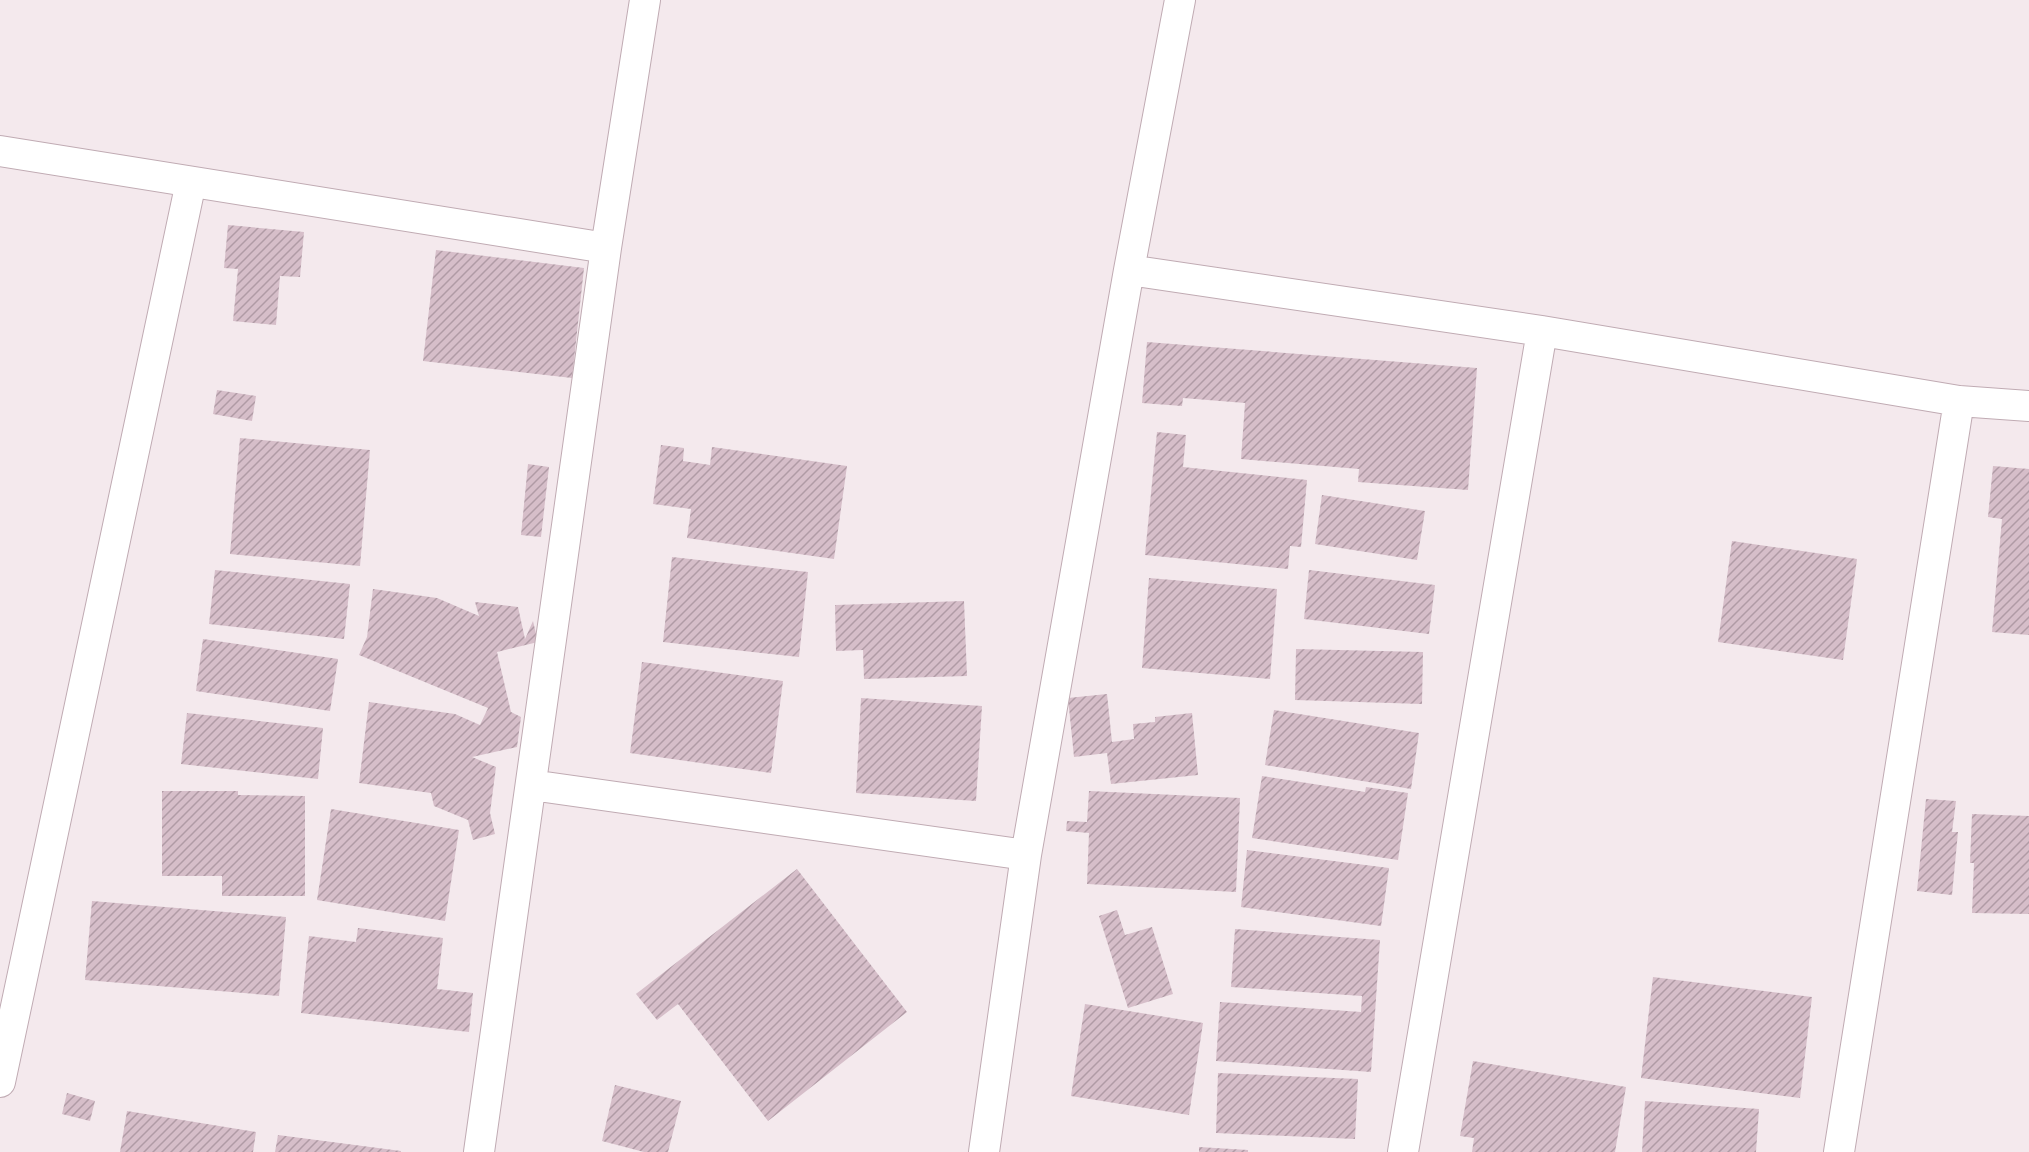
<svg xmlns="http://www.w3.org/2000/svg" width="2029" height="1152" font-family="Signika,sans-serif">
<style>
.building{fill:url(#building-hatch)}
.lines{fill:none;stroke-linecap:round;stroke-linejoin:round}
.street-casing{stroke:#c0abb3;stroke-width:32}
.street{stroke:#fff;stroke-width:30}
</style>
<defs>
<pattern id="building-hatch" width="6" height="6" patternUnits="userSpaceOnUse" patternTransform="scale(1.5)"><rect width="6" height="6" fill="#d6bec9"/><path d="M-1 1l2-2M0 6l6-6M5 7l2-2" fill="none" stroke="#b09ba5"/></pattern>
</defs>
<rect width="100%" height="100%" fill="#f4e9ed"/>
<path class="building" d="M228,225L304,232L300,277L280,276L276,325L233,321L238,269L224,268Z
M436,250L584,268L572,378L423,361Z
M1147,342L1477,368L1468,490L1358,482L1359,469L1241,459L1245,403L1183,398L1182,406L1142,403Z
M217,390L256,396L252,421L213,414Z
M1157,432L1186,435L1183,467L1307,480L1301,547L1290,546L1288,569L1145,555Z
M240,438L370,450L360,566L230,554Z
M661,445L684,448L683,461L710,465L712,447L847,466L834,559L687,538L691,509L653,504Z
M528,464L549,467L541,537L521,535Z
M1993,466L2029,469V635L1992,632L2002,519L1988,517Z
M1322,495L1425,511L1417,560L1315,544Z
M1732,541L1857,559L1843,660L1718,642Z
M672,557L808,572L799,657L663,642Z
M215,570L350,584L344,639L209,624Z
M1309,570L1435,585L1429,634L1304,619Z
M1149,578L1277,589L1270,679L1142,668Z
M373,589L437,598L479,616L475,602L518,607L525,639L533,621L538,642L497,652L511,712L521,717L517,747L472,757L496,767L490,813L495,834L473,840L468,820L434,806L431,793L359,783L369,702L455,714L480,725L488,708L359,655L367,637Z
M964,601L967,676L864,679L863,650L836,651L835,605Z
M203,639L338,659L330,711L196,691Z
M1296,649L1423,652L1422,704L1295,700Z
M642,662L783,681L771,773L630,753Z
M1107,694L1112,742L1134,739L1133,724L1155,722V717L1192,713L1198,775L1111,784L1107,753L1074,757L1068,698Z
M861,698L982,706L976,801L856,793Z
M1274,710L1419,733L1411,789L1265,765Z
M187,713L323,728L318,779L181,764Z
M1262,776L1365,792L1366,787L1408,793L1398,860L1252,838Z
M162,791H238V795L305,796V896H222V876H162Z
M1089,791L1240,798L1236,892L1087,884L1089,833L1066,831L1067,821L1087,822Z
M1926,799L1956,801L1952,832H1958L1952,895L1917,891Z
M331,809L459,830L445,921L317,900Z
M1972,814L2029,816V914L1972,913L1974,863H1970Z
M1247,850L1389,868L1381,926L1241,907Z
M797,869L907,1012L768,1121L678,1004L657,1020L636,994Z
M92,901L286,917L279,996L85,980Z
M1117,910L1125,935L1152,927L1173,994L1128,1008L1099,916Z
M358,928L443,938L437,989L473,993L469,1032L301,1013L309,936L356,942Z
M1235,929L1380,940L1371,1072L1216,1061L1220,1002L1361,1012L1362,996L1231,987Z
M1653,977L1812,997L1800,1098L1641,1078Z
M1085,1004L1203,1023L1189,1115L1071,1096Z
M1473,1061L1626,1087L1615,1152H1472L1474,1138L1460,1136Z
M1218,1073L1358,1079L1355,1139L1216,1133Z
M615,1085L681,1101L668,1152H644L602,1141Z
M67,1093L95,1101L90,1121L62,1114Z
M1645,1101L1759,1109L1756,1152H1642Z
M127,1111L256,1132L253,1152H120Z
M278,1135L401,1151V1152H275Z
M1199,1147L1248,1150V1152H1199Z"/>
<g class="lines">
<g class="street-casing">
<path id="street" d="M0,151L606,248
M1129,270L1542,331L1959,401L2029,406
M531,785L1026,855
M0,1082L191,182
M479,1152L606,248L645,0
M984,1152L1026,855L1129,270L1180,0
M1403,1152L1542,331
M1839,1152L1959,401"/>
</g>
<use href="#street" class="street"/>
</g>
</svg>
